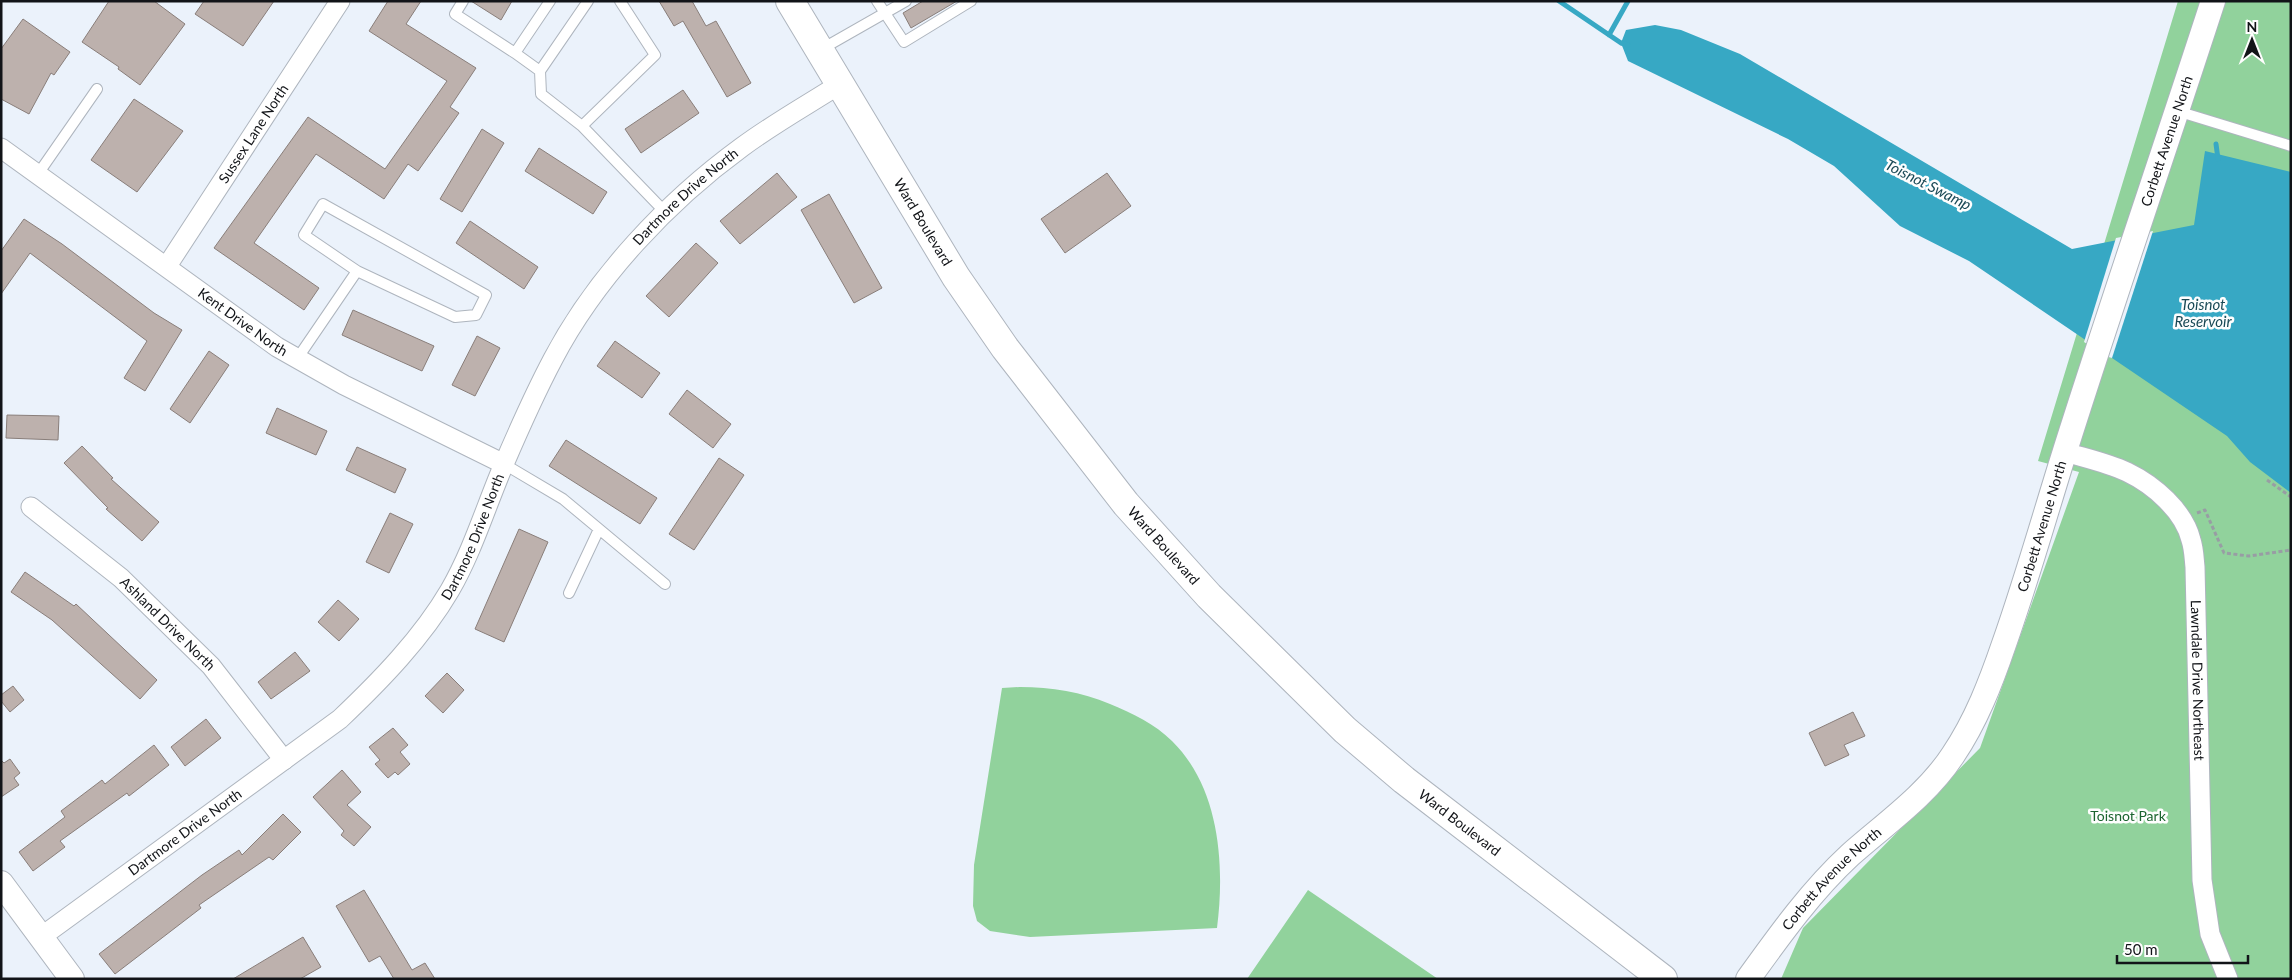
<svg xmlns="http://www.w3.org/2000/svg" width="2292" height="980" font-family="Lato,sans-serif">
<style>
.green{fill:#91d29c}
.water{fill:#37a8c4}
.pier{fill:#ebf2fb}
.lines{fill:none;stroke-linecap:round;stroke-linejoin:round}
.stream{stroke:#37a8c4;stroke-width:5}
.building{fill:#bdb1ad;stroke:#897e7a}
.service-casing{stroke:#aeb5be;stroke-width:12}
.minor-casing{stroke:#aeb5be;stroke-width:21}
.tertiary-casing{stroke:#aeb5be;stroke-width:26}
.secondary-casing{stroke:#aeb5be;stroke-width:30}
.path{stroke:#989da4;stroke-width:3;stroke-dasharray:4 2.5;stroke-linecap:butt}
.service{stroke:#fff;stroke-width:10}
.minor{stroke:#fff;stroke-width:19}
.tertiary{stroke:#fff;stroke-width:24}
.secondary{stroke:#fff;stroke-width:28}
.labels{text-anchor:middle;stroke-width:5;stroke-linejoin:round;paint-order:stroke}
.street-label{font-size:14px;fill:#121418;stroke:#fefefe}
.park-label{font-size:14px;fill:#1b642f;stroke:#fefefe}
.water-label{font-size:15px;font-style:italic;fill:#1a4956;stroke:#fefefe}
</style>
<rect width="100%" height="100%" fill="#ebf2fb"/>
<path class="green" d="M2178,1H2291V979H1781L1803,928L1980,748L2079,472L2038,461Z
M1020,687C1052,687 1081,692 1110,704C1132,713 1155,724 1172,741C1220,788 1225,866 1217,928L1030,937L990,931L977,921L973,906L974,865L1002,688Z
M1308,890L1438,979H1247Z"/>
<path class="water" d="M1655,25L1681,30L1740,54L2072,249L2194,225L2205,151L2291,172V493L2250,462L2227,436L1969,261L1900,226L1834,166L1788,139L1628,61L1621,43L1626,30Z"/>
<path class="pier" d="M2153,231L2112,358L2105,356L2084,342L2116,238Z"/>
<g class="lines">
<path class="stream" d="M1559,1L1621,43L1628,45
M1609,35L1628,1
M2216,144L2218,159"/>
</g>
<path class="building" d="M109,1H154L185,24L140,85L118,69L119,67L82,42Z
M204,1H274L243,46L195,14Z
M388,1H421L406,24L476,68L450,107L459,113L418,171L408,164L384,199L316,154L254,243L319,288L304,310L214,248L308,117L385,169L447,81L369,31Z
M471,1H512L501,20Z
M659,1H692L706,26L716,21L751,83L727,97L683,21L674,26Z
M923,1H957L911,28L903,13Z
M23,19L70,52L54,75L51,73L29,114L1,99V49Z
M683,90L699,113L641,153L625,129Z
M134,99L183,131L137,192L91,160Z
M482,129L504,143L462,212L440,199Z
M539,148L607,192L593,214L525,171Z
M777,173L797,197L740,244L720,221Z
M1107,173L1131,206L1065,253L1041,219Z
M829,194L882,288L854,303L801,210Z
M24,219L62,244L154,313L182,330L145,391L124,378L147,341L30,253L1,294V251Z
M470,221L538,267L524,289L456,243Z
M696,243L718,263L669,317L646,296Z
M353,310L434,346L422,371L342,335Z
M477,336L500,348L475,396L452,385Z
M615,341L660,373L642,398L597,366Z
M209,351L229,365L190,423L170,409Z
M687,390L731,424L713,448L669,414Z
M277,408L327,431L316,455L266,433Z
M7,415L59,416L58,440L6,438Z
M566,440L657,498L640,524L549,466Z
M82,446L113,478L111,479L159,522L142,541L106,509L108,508L64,463Z
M357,447L406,469L395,493L346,470Z
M719,458L744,475L694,550L669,534Z
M390,513L413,524L389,573L366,562Z
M519,529L548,542L504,642L475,629Z
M25,572L74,606L76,604L157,680L140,699L52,620L11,592Z
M338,600L359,619L339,641L318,622Z
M295,652L310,671L271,699L258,682Z
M447,673L464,690L443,713L425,696Z
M13,686L24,700L10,712L1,701V695Z
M1853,712L1865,736L1844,745L1849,755L1825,766L1809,733Z
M206,719L221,738L185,766L171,747Z
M393,728L408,745L400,752L410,764L398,775L395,772L388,778L375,764L380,760L369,747Z
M154,745L169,765L129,796L127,793L60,841L65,847L33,871L19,852L65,817L61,811L102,780L105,784Z
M10,759L20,773L14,778L19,785L1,797V760L4,763Z
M342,770L361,792L347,805L371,827L354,846L341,835L344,831L313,797Z
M283,814L301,832L273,860L269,857L199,905L201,908L115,974L99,954L202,875L239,850L242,855Z
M364,890L412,970L425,963L435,979H394L380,956L369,962L336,906Z
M303,937L321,967L300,979H233Z"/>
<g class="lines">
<g class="service-casing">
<path id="service" d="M463,1L455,14L515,53L550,1
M588,1L540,71L541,94L582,126L655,55L620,1
M877,1L904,42L971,1
M820,50L906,1
M515,53L540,71
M2177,111L2291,146
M582,126L665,212
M38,174L97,89
M297,359L357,271L455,317L476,315L486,295L323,204L304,235L357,271
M504,464L563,499L665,584
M569,593L599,529"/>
</g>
<g class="minor-casing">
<g id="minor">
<path id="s1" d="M1,148L277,347L344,385L504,464"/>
<path id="s2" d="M167,266L340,1"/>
<path id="s3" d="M2065,452C2085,458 2108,463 2127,472C2154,485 2184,511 2191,540C2194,549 2194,558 2195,567L2202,880L2210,934L2228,979"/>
<path id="s4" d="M31,507L121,578L211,666L284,760"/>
<path id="s5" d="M41,937L340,719C380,681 422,638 450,590C473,550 486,506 504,464C519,429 535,393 553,359C596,277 668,201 742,147C773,124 807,105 840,84"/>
</g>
</g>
<g class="tertiary-casing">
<g id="tertiary">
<path d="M1,883L72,979"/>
<path id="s6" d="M1748,979C1779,936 1811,891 1850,855C1885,824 1927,795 1953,755C1976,721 1991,682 2004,644C2026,582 2044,518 2064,454C2112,302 2164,152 2213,1"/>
</g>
</g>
<g class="secondary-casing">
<g id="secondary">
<path id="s7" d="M790,1L956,277L1005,348L1126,504L1209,596L1345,730L1404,780L1663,979"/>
</g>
</g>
<path class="path" d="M2267,480L2291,497
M2197,513L2205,510L2224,553L2249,556L2291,550"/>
<use href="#service" class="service"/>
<use href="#minor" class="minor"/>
<use href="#tertiary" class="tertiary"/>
<use href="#secondary" class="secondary"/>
</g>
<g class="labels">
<g class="street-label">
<text dy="5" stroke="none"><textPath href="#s2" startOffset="158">Sussex Lane North</textPath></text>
<text dy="5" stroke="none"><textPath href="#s6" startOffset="956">Corbett Avenue North</textPath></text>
<text dy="5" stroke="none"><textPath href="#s5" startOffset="1004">Dartmore Drive North</textPath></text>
<text dy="5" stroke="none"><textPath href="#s7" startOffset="258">Ward Boulevard</textPath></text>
<text dy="5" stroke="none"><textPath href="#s1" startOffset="298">Kent Drive North</textPath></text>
<text dy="5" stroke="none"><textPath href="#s6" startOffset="551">Corbett Avenue North</textPath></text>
<text dy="5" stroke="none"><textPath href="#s5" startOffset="598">Dartmore Drive North</textPath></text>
<text dy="5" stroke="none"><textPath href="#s7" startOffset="662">Ward Boulevard</textPath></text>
<text dy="5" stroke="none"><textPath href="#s4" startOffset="180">Ashland Drive North</textPath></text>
<text dy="5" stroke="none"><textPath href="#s3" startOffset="302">Lawndale Drive Northeast</textPath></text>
<text dy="5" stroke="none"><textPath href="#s7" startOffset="1068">Ward Boulevard</textPath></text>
<text dy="5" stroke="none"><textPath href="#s5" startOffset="178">Dartmore Drive North</textPath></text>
<text dy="5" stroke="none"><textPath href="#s6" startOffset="131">Corbett Avenue North</textPath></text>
</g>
<g class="park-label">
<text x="2128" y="821">Toisnot Park</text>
</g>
<g class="water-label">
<text transform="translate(1928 185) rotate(27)" y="5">Toisnot Swamp</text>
<text x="2203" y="310">Toisnot<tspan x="2203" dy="17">Reservoir</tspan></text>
</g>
</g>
<rect width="2292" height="980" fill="none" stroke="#121418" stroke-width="5"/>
<g transform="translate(2252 40)" stroke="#fefefe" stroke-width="4" paint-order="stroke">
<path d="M0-4L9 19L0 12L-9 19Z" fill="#121418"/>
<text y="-8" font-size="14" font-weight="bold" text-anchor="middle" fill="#121418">N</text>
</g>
<path d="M2117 955v8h131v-8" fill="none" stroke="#121418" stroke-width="2.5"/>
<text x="2124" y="955" font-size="15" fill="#121418" stroke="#fefefe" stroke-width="4" paint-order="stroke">50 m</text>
</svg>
